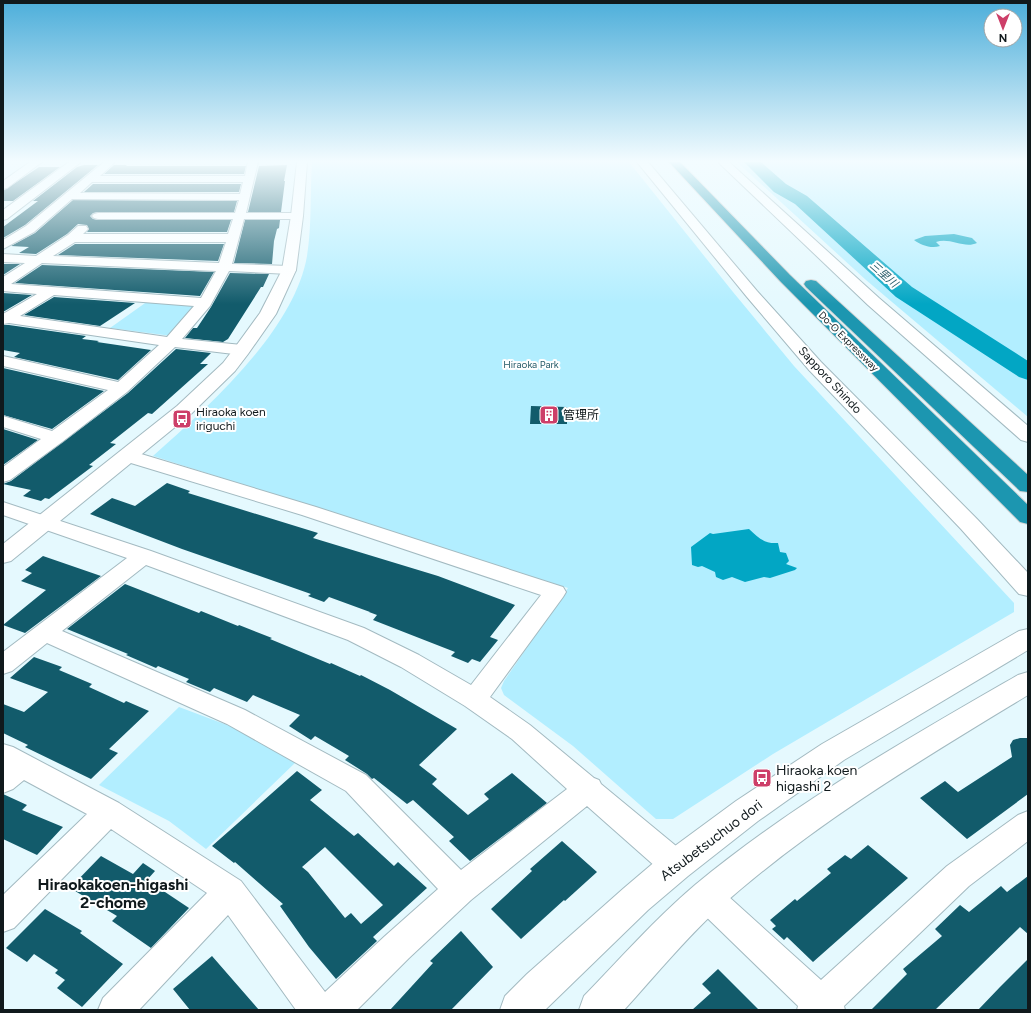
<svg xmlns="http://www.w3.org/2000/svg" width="1031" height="1013" font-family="Figtree,'Noto Sans JP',sans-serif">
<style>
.green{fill:#b2eeff}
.water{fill:#02a6c4}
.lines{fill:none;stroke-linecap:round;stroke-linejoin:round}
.river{fill:#02a6c4;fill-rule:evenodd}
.building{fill:#125b6b;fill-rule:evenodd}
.street-casing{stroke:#a3bac1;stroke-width:2}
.secondary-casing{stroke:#a3bac1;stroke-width:2}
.highway-casing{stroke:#d4d6d6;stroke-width:2}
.street{fill:#fff;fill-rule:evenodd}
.secondary{fill:#fff;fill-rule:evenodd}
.highway{fill:#1c96b0;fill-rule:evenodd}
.labels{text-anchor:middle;stroke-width:4;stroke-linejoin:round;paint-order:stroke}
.far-street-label{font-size:10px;fill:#10191c;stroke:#fff}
.far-park-label{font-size:10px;fill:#285d6a;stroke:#fff}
.far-water-label{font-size:11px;font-style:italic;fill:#2a5e6c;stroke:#fff}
.street-label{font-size:12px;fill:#10191c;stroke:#fff}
.poi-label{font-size:12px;fill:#10191c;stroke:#fff;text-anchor:start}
.near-poi-label{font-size:14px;fill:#10191c;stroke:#fff;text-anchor:start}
.near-street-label{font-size:14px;fill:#10191c;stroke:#fff}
.near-neighbourhood-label{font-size:16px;font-weight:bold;fill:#10191c;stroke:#fff}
</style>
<rect width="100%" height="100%" fill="#e5f9fe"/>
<path class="green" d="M312,162H629L733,292L794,366L1014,603V612L773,754L673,819H656L573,746L504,695L501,688L504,681L568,588L153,456C208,407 294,331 307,256C312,225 310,193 312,162Z
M737,162H1028V417L866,280Z
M148,301L198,306L172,336L110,328Z
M179,707L243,731L297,761L206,849L169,821L99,785Z"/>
<path class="water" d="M954,234L972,238L977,243C964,249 950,237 936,242L940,246C931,249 921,245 914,240L925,236Z
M749,529C759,538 764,544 778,543L780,552L786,553L789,561L786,564L797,568L795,570L770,578L764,577L745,582L732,577L723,580L716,577L715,572L702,566L698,567L692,565L691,547L710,533L713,534Z"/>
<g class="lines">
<path class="river" d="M744,162H761L786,184L807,196L912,287L1028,361V380L1019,377L896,297L795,204L774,192Z"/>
</g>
<path class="building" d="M84,165H98L25,225L3,238V227L38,201H33L77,167Z
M114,165H127L126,166H246L244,174H104Z
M287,165L284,181H285L281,212H248L259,166Z
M39,167H60L13,201H3V191Z
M93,184H241L239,192H84Z
M73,200L237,201L234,212H98L93,213L90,216L93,219L98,220H231L227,232H87L89,229L87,225L78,224L67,234L36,254L19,253L29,247L11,246L35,233Z
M245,220H280L279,228L277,229L274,241L272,264L234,263Z
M75,244H224L218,261L58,255Z
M4,264H20L3,275V265Z
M42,265L214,272L200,296L15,283Z
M230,273L269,274L263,287H261L228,339L223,342L185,338L193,328H197L211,307Z
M3,293L32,295L3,312Z
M54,297L135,303L100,326L24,315Z
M3,325H9L86,336L82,339L99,341L97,342L151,350L118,380L14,357L20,353L3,350Z
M176,349L211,353L200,364H208L152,414L148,413L110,443L116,444L89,465L93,466L49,499L45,498L41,501L23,496L31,490L3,484L11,481L128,393Z
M3,368L104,391L52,429L3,415Z
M531,406L567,407V424H530Z
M3,429L38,440L3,465Z
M167,483L190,491L188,493L318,533L313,538L438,576L515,605L490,637L498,640L480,662L472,659L468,663L451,656L455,652L373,620L377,615L369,612H370L329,597L324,602L308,596L311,594L182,549L90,514L112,498L135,506Z
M43,556L101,576L25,633L3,625L46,590L21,581L32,573L25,570Z
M125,584L199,613L201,611L238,626L239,625L272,638L270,639L330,664L331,663L360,676L361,675L390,690L457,729L419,765L437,779L432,784L468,815L489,799L484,794L512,773L547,803L470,861L449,841L454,837L413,800L407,804L374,778L372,779L367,774L345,760L349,756L315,736L311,740L289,726L300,715L253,695L247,702L214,688L210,692L186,682L189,679L158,666L156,668L126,655L128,654L67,629Z
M34,657L62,667L59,670L92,684L89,687L124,703L126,701L149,711L109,749L118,753L91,779L25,747L28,745L3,733V704L24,712L48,692L10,678Z
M1020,738H1028V794L967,839L920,798L945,781L958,792L1012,757L1010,745L1013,740Z
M297,771L322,790L310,800L354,836L358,833L394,866L398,862L427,888L373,937L377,941L336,979L309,947L280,906L283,904L235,862L234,863L212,846ZM325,847L383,905L361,924L351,913L345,918L308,872L302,867Z
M3,794L27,805L22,810L63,827L37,855L3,839Z
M562,841L597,872L565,901L564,900L521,939L491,909L532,871L530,869Z
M868,845L908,878L813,962L787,937L784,940L772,929L776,926L770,920L795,899L797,901L831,873L827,869L845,855L851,859Z
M101,856L133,874L143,863L155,871L147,880L189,908L151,948L112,921L117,916L70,888Z
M1028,876V934L1020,927L935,1010H871L907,974L903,969L942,936L935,929L960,905L969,912L1001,886L1007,892Z
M45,909L82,931L80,933L123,964L82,1007L57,988L65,980L55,973L58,970L34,954L27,962L6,948Z
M461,931L493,967L451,1010H390L433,963L430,961Z
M212,956L259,1010H190L173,989Z
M1028,959V1010H978L1000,987Z
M718,969L759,1010H692L711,993L702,984Z"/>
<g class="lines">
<g class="street-casing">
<path id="street" d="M30,162H42L7,188L3,189V181Z
M104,162H115L100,176H245L248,162H258L246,213H297L301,214L303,216L301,218L297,219H244L232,264L289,266L294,267L296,270L294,273L289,274L229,271L210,306L182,339L242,345L247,347L250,350L247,353L242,355L175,347L127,392L62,442L10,480L3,482V467L41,439L3,427V416L52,431L108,390L3,366V356L118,382L159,345L9,323L3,324V314L37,294L3,291V277L25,263L3,262V254L36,256L68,235L78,226H86L88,229L83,234H228L233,219H98L94,218L92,216L94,214L98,213H235L239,200L72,199L34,232L3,249V240L26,226ZM92,182H243L240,194L80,193ZM75,242H226L219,263L53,256ZM42,263L216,271L201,298L11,284ZM54,295L194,306L167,337L20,316Z
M128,450L316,507L563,587L566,592L563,597L490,697L530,725L594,778L599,780L601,784L687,855L691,865L687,875L676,879L665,875L587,806L471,900L409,958L357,1010H296L228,915L139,1010H98L103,998L207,893L111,829L14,928L3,932V895L87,814L24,780L13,789L3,793V744L13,747L119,803L241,881L325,992L385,936L438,889L346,791L227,724L47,643L12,671L3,674V652L127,558L3,515V502L151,551L364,628L419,655L471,685L541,595L302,515L121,460L119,456L121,452ZM146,565L348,640L401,667L465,706L512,739L567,789L461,870L366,775L245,710L62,631Z
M1028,811V841L969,886L844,1006L845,1010H797L798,1006L696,907L691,897L696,887L707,882L718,887L821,980L947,866L1018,815Z"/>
</g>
<g class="secondary-casing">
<path id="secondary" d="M69,162H81L7,219L3,220V210Z
M297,162H307L303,216L296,270L276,314L248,354L235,371L191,414L11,561L3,563V544L177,406L223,363L236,346L260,313L282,270L291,216Z
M637,162H648L757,291L821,362L977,519L1028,573V596L1019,594L961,529L809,370L747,297Z
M718,162H729L879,298L1028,426V442L1021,440L868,305Z
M1028,629V650L844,760L758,821L688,876L648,910L545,1010H500L505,996L527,974L624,888L664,854L736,801L822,744L1019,631Z
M1028,672V695C921,760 813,824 719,908C685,939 655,976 624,1010H579L584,996C620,959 655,919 695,885C794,803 907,739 1018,675Z"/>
</g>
<g class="highway-casing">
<path id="highway" d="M669,162H680L790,275L1028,505V524L1020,522L780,281Z
M811,280L816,281L1028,475V492L1020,491L806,287L804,284L806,281Z"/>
</g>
<use href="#street" class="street"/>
<use href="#secondary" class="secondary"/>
<use href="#highway" class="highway"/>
</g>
<linearGradient id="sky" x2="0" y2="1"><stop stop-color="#4caeda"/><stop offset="0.53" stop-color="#f3fcff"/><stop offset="1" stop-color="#f3fcff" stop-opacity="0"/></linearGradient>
<rect width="1031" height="304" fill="url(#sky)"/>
<defs>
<g id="building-square" transform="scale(1)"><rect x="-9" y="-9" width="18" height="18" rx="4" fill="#cd3f69" stroke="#fff"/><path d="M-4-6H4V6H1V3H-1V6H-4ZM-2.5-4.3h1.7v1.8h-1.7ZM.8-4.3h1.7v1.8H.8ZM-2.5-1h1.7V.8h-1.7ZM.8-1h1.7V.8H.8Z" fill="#fff"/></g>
<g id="bus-square" transform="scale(1)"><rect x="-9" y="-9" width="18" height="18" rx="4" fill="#cd3f69" stroke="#fff"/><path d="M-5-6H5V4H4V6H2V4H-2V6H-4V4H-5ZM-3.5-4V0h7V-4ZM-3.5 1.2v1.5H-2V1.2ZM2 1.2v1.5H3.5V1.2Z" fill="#fff"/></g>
</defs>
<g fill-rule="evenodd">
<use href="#building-square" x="549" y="415"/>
<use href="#bus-square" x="182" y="419"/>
<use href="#bus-square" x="762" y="778"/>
</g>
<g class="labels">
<g class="far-street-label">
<text transform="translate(849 341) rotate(45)" y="4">Do-O Expressway</text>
</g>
<g class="far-park-label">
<text x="531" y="368">Hiraoka Park</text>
</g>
<g class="far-water-label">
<text transform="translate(884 274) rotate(41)" y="4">三里川</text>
</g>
<g class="street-label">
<text transform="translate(830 380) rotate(47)" y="4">Sapporo Shindo</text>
</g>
<g class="poi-label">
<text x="196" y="416">Hiraoka koen<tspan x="196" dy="14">iriguchi</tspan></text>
<text x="563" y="419">管理所</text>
</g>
<g class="near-poi-label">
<text x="776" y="775">Hiraoka koen<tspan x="776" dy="16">higashi 2</tspan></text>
</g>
<g class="near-street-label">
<text transform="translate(711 840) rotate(-37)" y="5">Atsubetsuchuo dori</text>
</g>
<g class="near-neighbourhood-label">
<text x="113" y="890">Hiraokakoen-higashi<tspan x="113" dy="18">2-chome</tspan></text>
</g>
</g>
<rect width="1031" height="1013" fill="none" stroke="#10191c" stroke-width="8"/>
<g transform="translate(1003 28) rotate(180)"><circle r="19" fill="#ffffff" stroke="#9fa3a4"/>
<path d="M0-3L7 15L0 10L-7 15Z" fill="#cd3f69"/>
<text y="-6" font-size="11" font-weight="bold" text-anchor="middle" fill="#10191c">N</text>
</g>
</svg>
